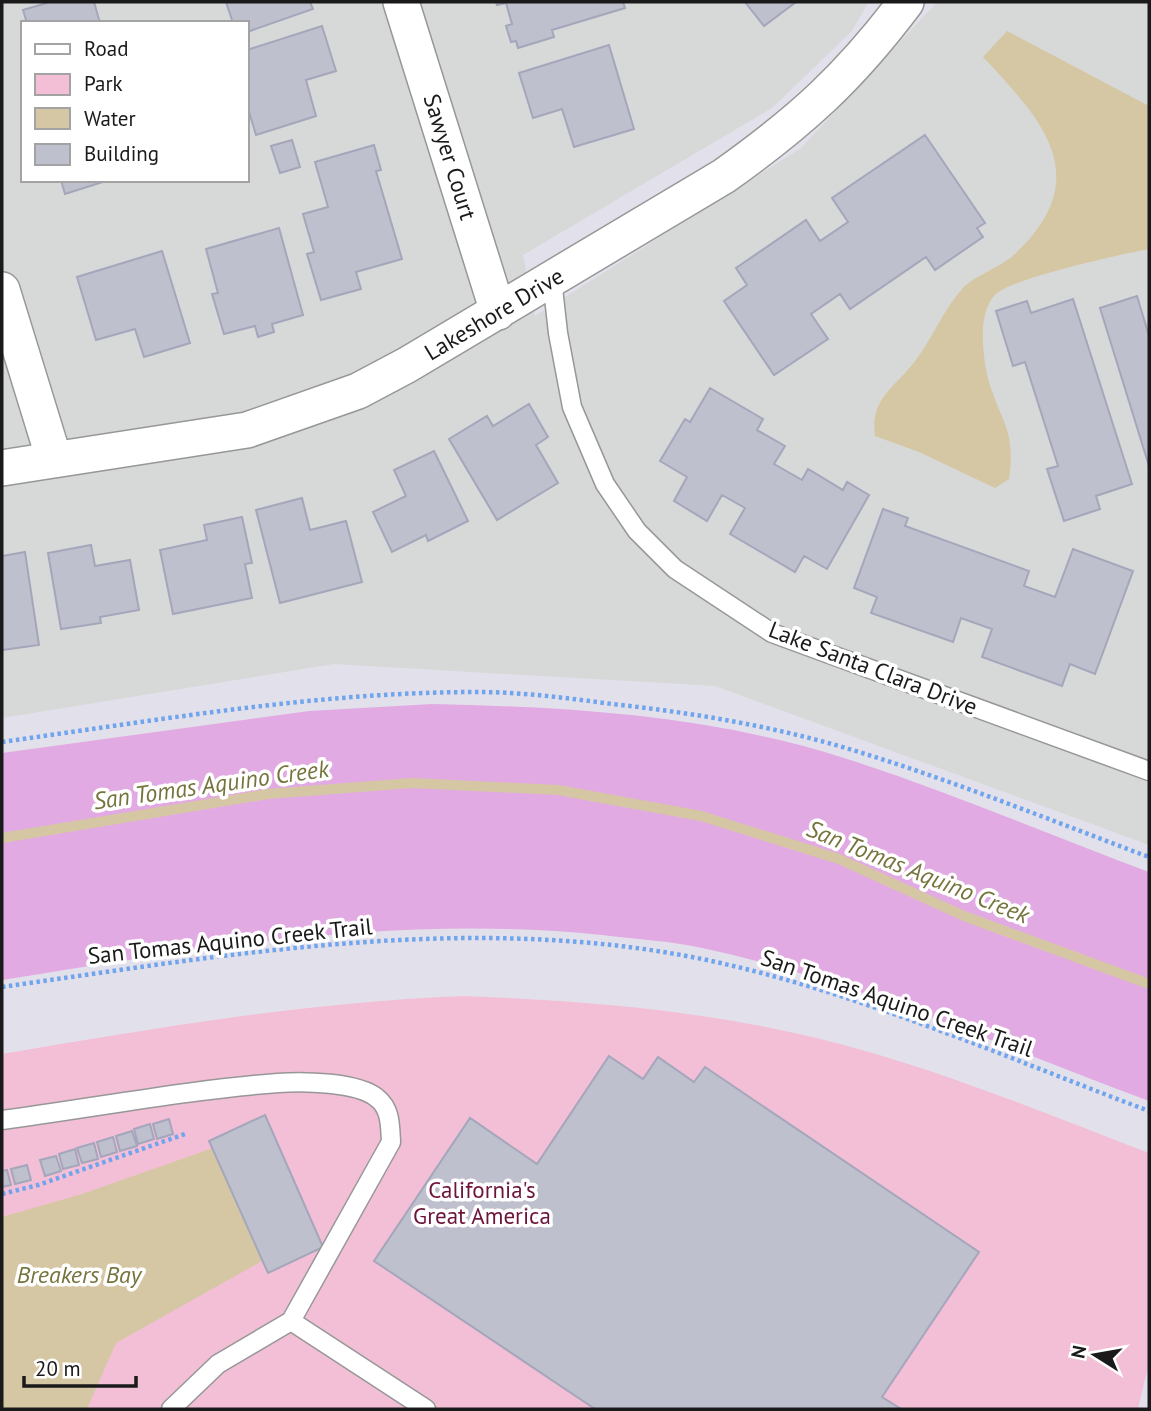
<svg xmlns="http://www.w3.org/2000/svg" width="1151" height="1411" font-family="'PT Sans',sans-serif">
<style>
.residential{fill:#d7d8d8;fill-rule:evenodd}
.grass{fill:#e2aae2}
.park{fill:#f3bfd6}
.water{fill:#d6c7a4}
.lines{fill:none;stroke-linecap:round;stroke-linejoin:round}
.stream{stroke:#d6c7a4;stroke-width:10}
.building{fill:#bfc0cd;stroke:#a4a6bb;stroke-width:2}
.lane-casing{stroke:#979797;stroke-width:21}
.street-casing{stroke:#979797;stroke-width:38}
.path{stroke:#70a4ed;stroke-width:4.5;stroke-dasharray:3.5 3.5;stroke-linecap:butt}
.lane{stroke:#fff;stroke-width:18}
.street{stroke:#fff;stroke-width:35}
.labels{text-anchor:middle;stroke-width:7;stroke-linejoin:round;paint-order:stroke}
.street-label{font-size:23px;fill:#1a1a1a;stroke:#fff}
.park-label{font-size:23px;fill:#6d143b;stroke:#fff}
.water-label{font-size:24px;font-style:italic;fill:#76743d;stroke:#fff}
</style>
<rect width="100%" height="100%" fill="#e2e1eb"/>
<path class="residential" d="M2,2H869L851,32L772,108L523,255L535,316L801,148L937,2H1149V845L715,686L334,664L2,718ZM23,23H247V180H23Z"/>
<path class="grass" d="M432,704C569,707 708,715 841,757C945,790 1047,834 1149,872V1101C1002,1046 856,981 702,948C669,941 635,939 602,935C398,914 202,948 2,980V753L309,711Z"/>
<path class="park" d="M463,996C590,1001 716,1011 840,1044C946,1072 1047,1114 1149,1153V1363L1138,1409H2V1054C155,1028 307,1002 463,996Z"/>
<path class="water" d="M1007,31L1149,106V249C1119,255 1016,277 996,294C976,313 983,359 989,382C1002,424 1016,431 1009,479L995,488L919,452L875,436C870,401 891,390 912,365C931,342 942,311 962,289C973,276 1000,268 1015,254C1096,177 1043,121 983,57Z
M213,1148L262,1261L116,1343L87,1409H2V1217L82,1194Z"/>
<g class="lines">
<path class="stream" d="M2,838L268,794L412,783L558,790L701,816L839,859L964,916L1149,984"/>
</g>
<path class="building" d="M50,2H94L100,23H27L23,10Z
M226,2H310L313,9L247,32V23H233Z
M496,2H623L625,8L552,30L554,37L518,48L516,41L511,42L506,26L512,24L506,3L497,5Z
M745,2H796L764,26Z
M322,26L336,71L306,80L316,116L256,135L247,105V50Z
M609,45L634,129L574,147L562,109L533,118L519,73Z
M925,135L985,223L977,228L983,237L935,270L926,257L850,309L840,294L811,314L828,339L774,375L724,301L747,285L736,268L806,220L820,241L848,222L832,198Z
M292,140L300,167L280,173L271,146Z
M374,145L381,170L376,171L402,259L356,272L361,289L321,300L307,254L314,252L303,214L328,207L315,162Z
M61,180H109L65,194Z
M279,228L303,315L272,324L274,332L258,337L255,326L224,334L212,294L218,293L206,249Z
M162,251L190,343L144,357L135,329L96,340L77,277Z
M1137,296L1149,336V466L1100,308Z
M1073,299L1132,484L1096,496L1100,509L1064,521L1047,469L1058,466L1025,362L1013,366L996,311L1027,301L1031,313Z
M710,388L763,419L757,430L785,446L774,464L802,480L808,469L843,490L847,482L869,495L827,569L804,556L795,572L730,534L745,508L722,495L707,521L674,501L687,477L660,461L685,419L690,422Z
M529,404L548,437L536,445L558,483L497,520L449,439L487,416L493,426Z
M434,451L468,521L428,541L426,535L392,552L373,512L406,496L394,470Z
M302,498L310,530L346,521L362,582L280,603L256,510Z
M883,509L908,518L905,526L1029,571L1024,586L1055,597L1073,549L1133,571L1095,674L1070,664L1062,686L982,657L992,629L961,618L953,642L871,613L877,597L854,588Z
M242,517L252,563L245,564L252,598L173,614L160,550L207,540L204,525Z
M91,545L95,566L130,560L139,610L100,617L101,623L61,629L48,553Z
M25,552L39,645L2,650V556Z
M609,1056L643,1079L658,1057L694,1082L705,1067L979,1252L882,1397L901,1409H595L374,1261L470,1118L537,1164Z
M265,1115L323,1247L268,1273L209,1141Z
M169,1119L173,1134L157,1139L153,1124Z
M150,1124L154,1139L138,1144L134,1129Z
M132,1131L137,1146L120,1151L116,1136Z
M113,1137L117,1152L101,1157L97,1142Z
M94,1143L98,1159L82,1163L77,1148Z
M75,1149L79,1165L63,1169L59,1154Z
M56,1156L61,1171L45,1176L40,1160Z
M27,1165L31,1180L15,1184L11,1169Z
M7,1170L11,1185L2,1187V1171Z"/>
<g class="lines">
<g class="lane-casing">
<path id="lane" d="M552,279L558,333L572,407L605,484L637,531L675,569L772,633L1149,771
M2,1120C93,1108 186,1090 278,1083C303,1081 358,1082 377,1098C391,1109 390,1126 391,1142L291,1321
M171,1409L218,1364L291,1321L426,1409"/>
</g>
<g class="street-casing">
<path id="street" d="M401,2L498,312
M2,290L54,459
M2,468L247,430L358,391L407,365L724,176C800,122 849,78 906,2"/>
</g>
<path class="path" d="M2,742C160,720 317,692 477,692C522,692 567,698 612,704C686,712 760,724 832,744C940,775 1044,818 1149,857
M2,987C232,954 470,912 702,959C856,991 1002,1056 1149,1111
M2,1194L38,1185L188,1133"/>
<use href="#lane" class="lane"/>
<use href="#street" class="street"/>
</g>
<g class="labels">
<g class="street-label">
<text transform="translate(450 157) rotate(73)" y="8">Sawyer Court</text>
<text transform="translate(494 314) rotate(-31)" y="8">Lakeshore Drive</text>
<text transform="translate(873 668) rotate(21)" y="8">Lake Santa Clara Drive</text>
<text transform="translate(230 941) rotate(-6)" y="8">San Tomas Aquino Creek Trail</text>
<text transform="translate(897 1003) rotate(19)" y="8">San Tomas Aquino Creek Trail</text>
</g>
<g class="park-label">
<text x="482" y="1198">California's<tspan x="482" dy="26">Great America</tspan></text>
</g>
<g class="water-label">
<text transform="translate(211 785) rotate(-8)" y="8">San Tomas Aquino Creek</text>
<text transform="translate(918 872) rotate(22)" y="8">San Tomas Aquino Creek</text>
<text x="79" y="1283">Breakers Bay</text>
</g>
</g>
<rect width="1151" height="1411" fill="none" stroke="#1a1a1a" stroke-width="7"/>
<rect x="21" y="21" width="228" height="161" fill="#ffffff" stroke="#a3a3a3" stroke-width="2"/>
<rect x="35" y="44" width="35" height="10" fill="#ffffff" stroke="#a3a3a3" stroke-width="2"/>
<text x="84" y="56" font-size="21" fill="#1a1a1a">Road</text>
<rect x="35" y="74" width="35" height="21" fill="#f3bfd6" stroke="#a3a3a3" stroke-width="2"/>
<text x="84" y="91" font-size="21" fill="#1a1a1a">Park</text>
<rect x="35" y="108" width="35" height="21" fill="#d6c7a4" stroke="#a3a3a3" stroke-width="2"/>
<text x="84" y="126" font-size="21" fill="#1a1a1a">Water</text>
<rect x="35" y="144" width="35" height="21" fill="#bfc0cd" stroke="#a3a3a3" stroke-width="2"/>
<text x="84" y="161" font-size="21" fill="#1a1a1a">Building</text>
<g transform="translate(1095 1355) rotate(281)" stroke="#ffffff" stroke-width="5" paint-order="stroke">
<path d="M0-5L12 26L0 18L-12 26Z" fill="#1a1a1a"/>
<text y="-10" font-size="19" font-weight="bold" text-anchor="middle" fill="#1a1a1a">N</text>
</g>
<path d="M24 1376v10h112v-10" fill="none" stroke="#1a1a1a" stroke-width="3.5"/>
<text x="35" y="1376" font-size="21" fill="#1a1a1a" stroke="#ffffff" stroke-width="5" paint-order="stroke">20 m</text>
</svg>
